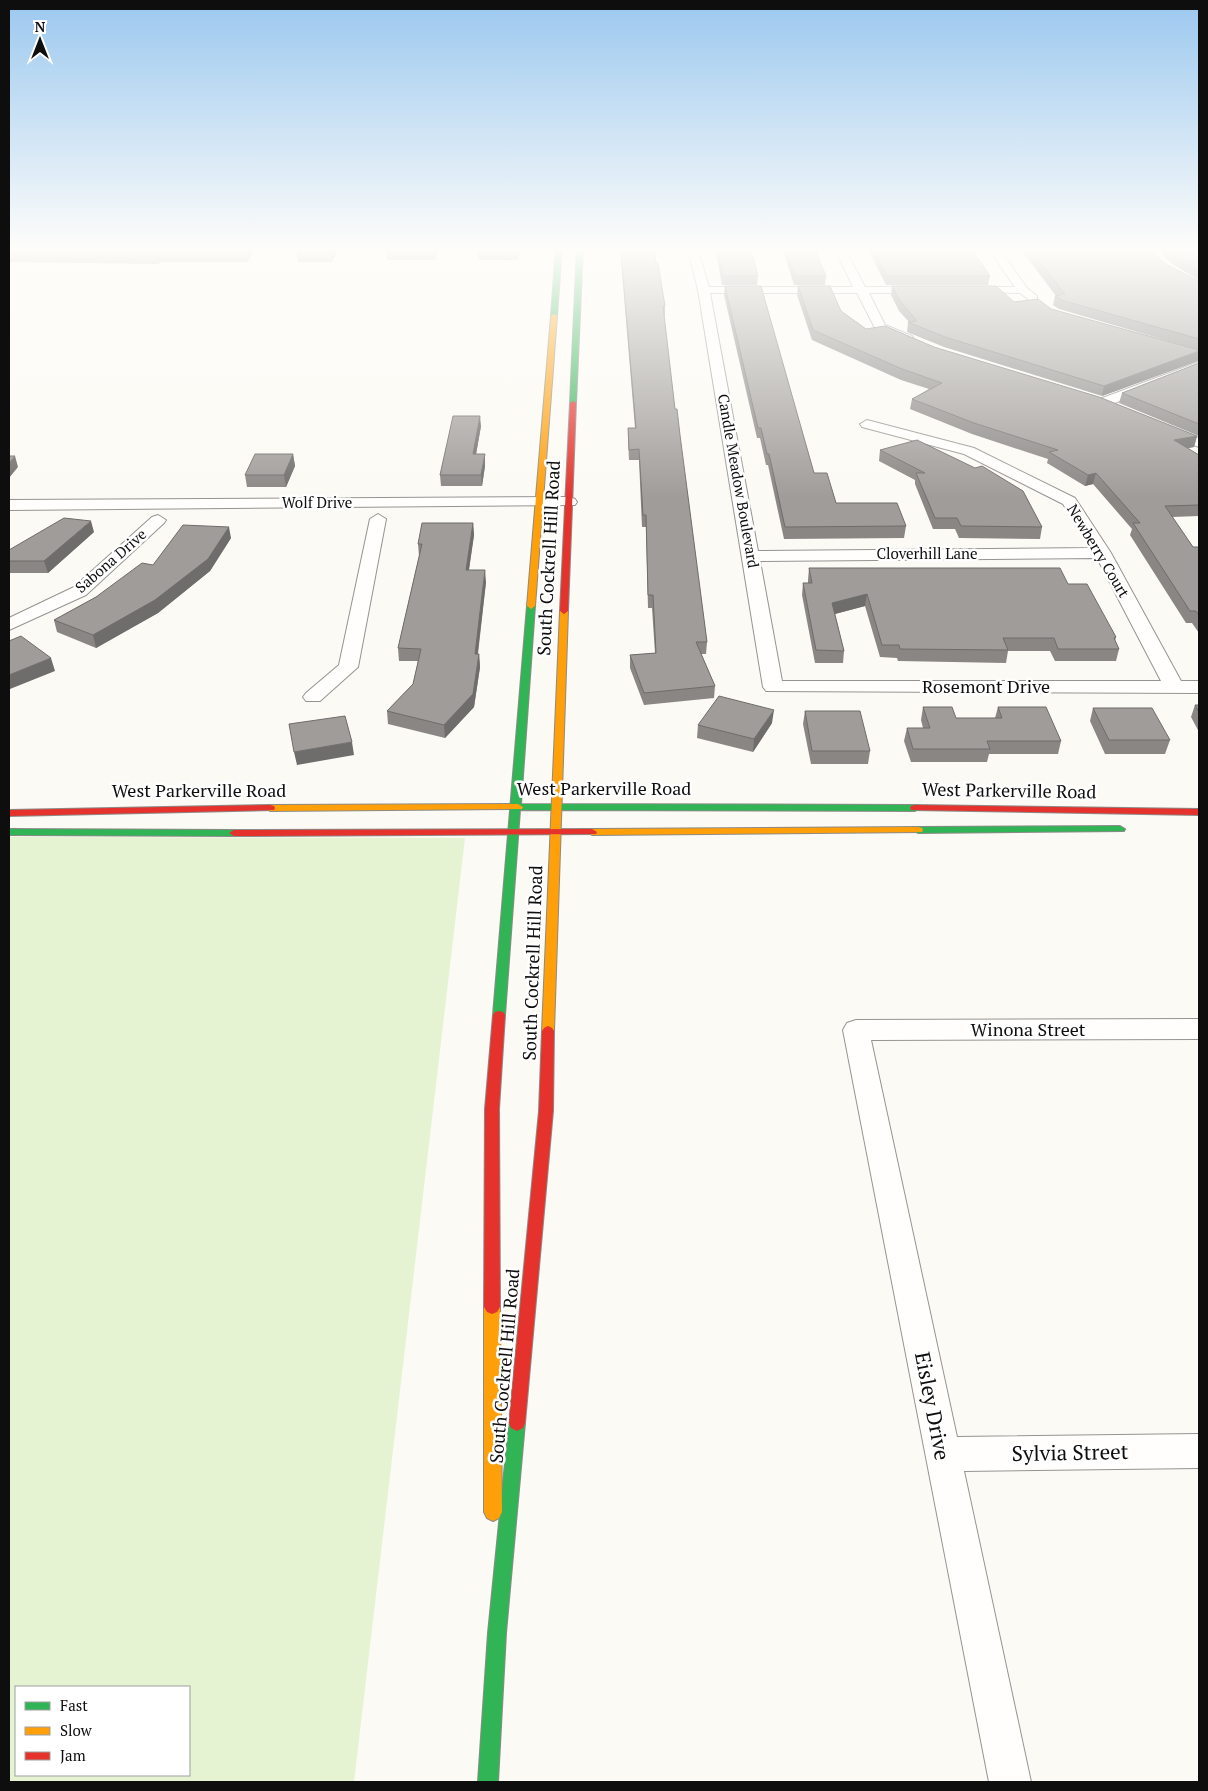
<svg xmlns="http://www.w3.org/2000/svg" width="1208" height="1791" font-family="'PT Serif',serif">
<style>
.green{fill:#e5f3d2;fill-rule:evenodd}
.lines{fill:none;stroke-linecap:round;stroke-linejoin:round}
.street-casing{stroke:#959492;stroke-width:2}
.fast-casing{stroke:#8c8b88;stroke-width:2}
.slow-casing{stroke:#8c8b88;stroke-width:2}
.jam-casing{stroke:#8c8b88;stroke-width:2}
.street{fill:#fffefd;fill-rule:evenodd}
.fast{fill:#30b455;fill-rule:evenodd}
.slow{fill:#ff9f0a;fill-rule:evenodd}
.jam{fill:#e5322d;fill-rule:evenodd}
.wall{fill:#898684}
.shaded-wall{fill:#6f6d6b}
.building{fill:#9f9c99;stroke:#6f6d6b}
.labels{text-anchor:middle;stroke-width:5;stroke-linejoin:round;paint-order:stroke}
.far-street-label{font-size:15px;fill:#0e0e0e;stroke:#fff}
.street-label{font-size:18px;fill:#0e0e0e;stroke:#fff}
.near-street-label{font-size:21px;fill:#0e0e0e;stroke:#fff}
</style>
<rect width="100%" height="100%" fill="#fcfaf4"/>
<path class="green" d="M9,837L465,838L354,1782H9ZM16,1687H189V1775H16Z"/>
<g class="lines">
<g class="street-casing">
<path id="street" d="M687,247H697L709,287H853L834,247H844L865,287H925L931,290L925,293H869L885,325L912,336L914,339L908,343L876,330L857,293H710L758,551L1091,548L1063,504L964,454L862,427L860,424L867,420L974,448L1075,498L1111,553L1181,681H1199V693L766,691L763,687L698,290ZM1097,558L1161,681H782L760,561Z
M987,247H998L1027,288L1037,296V300H1029L1020,293L964,292L962,290L968,287H1015Z
M1199,362V370L1107,406L1102,407L1095,403L1097,400Z
M1166,426L1199,438V447L1161,433L1159,430L1161,427Z
M569,497L575,499L577,502L575,505L9,510V500Z
M378,514L386,519L358,667L320,701H306L303,697L306,693L339,665L370,519Z
M158,515L166,520L164,523L86,595L9,630V618L74,587L152,517Z
M1199,1019V1039L871,1040L957,1437L1199,1434V1468L964,1471L1031,1782H989L843,1030L847,1023L856,1020Z"/>
</g>
<g class="fast-casing">
<path id="fast" d="M556,247H562L557,316L554,318L551,316Z
M577,247H583L576,403L573,405L570,403Z
M531,603L535,606L521,804L915,805L920,808L915,811L520,810L505,1015L503,1018H495L493,1015L527,606Z
M1120,826L1125,829L1124,831L918,833L913,830L918,827Z
M9,829L234,830L239,833L234,836L9,835Z
M517,1415L523,1418L525,1423L506,1633L498,1782H478L488,1633L509,1423L511,1418Z"/>
</g>
<g class="slow-casing">
<path id="slow" d="M554,314L557,316L535,606L531,609L527,606L551,316Z
M564,608L568,611L554,1031L552,1034H544L542,1031L560,611Z
M518,804L523,807L522,809L270,811L265,808L270,805Z
M918,827L922,828L923,830L922,832L592,835L587,832L592,829Z
M492,1300L497,1302L500,1307L502,1512L499,1518L493,1521L487,1518L484,1512V1307L487,1302Z"/>
</g>
<g class="jam-casing">
<path id="jam" d="M573,401L576,403L568,611L564,614L560,611L570,403Z
M270,805L274,806L275,808L274,810L9,816V810Z
M915,805L1199,809V815L911,810L910,808L911,806Z
M592,829L597,832L596,834L234,836L229,833L234,830Z
M499,1011L503,1012L505,1015L499,1109L500,1307L497,1312L492,1314L487,1312L484,1307L485,1109L493,1015L495,1012Z
M548,1026L552,1028L554,1031L553,1111L525,1423L523,1428L517,1431L511,1428L509,1423L539,1111L542,1031L544,1028Z"/>
</g>
<use href="#street" class="street"/>
<use href="#fast" class="fast"/>
<use href="#slow" class="slow"/>
<use href="#jam" class="jam"/>
</g>
<path class="wall" d="M9,247H257L247,262H160L158,264L9,262Z
M300,247H339L332,262H298L297,254Z
M439,247L435,260H387L386,252Z
M520,247L518,260H478L477,252Z
M623,247H654L656,263L665,306V316H664L675,409L707,642L706,654H701L715,686L714,698L644,705L630,668V655L655,653L652,608H648L646,527H642L639,460H629L628,439V428H635L621,261V253H623Z
M715,247H750L758,276L757,285H722Z
M782,247H814L826,276L825,285H794Z
M867,247H970L990,276L988,285H886Z
M1019,247H1149L1164,263L1199,281V350L1059,309L1053,305L1055,296H1056Z
M1155,247H1199V280L1172,264Z
M725,286L814,473L836,503L906,526L904,538L784,539L768,465H766L760,438H757L724,295Z
M798,286L841,311L866,329L934,347L1197,436L1194,447L1188,448L1199,455V516L1172,517L1193,547H1199V633L1192,623H1186L1130,535L1132,529L1093,484L1085,486L1047,463L1048,459L972,434L910,409L912,399L929,389L901,380L812,340L797,295Z
M892,286L1014,302L1051,309L1198,361L1102,396L944,347L907,332L908,322H909L899,311L891,295Z
M1199,363V436L1119,403L1122,393Z
M481,426L476,454L485,466L482,486H441L440,475Z
M880,450L1042,527L1040,539L959,538L955,529H933L915,484V480L879,461Z
M293,454L295,466L286,487H247L245,475Z
M473,523L474,535L469,570L486,582L478,654H479L480,667L474,707L445,738L388,724L387,711L413,684L418,661H399L398,648L419,556L418,544Z
M94,532L48,573H9V550Z
M231,538L210,571L158,613L96,648L57,632L54,620L96,597L153,565Z
M809,568L1068,584L1116,637L1115,641L1119,649L1116,661H1055L1050,651H1008L1006,663L898,661L897,658L880,657L865,606L835,614L844,651L843,663H815L802,595L803,583H808V580Z
M1195,705H1199V732L1191,717Z
M923,707L956,718H995L998,707L1061,741L1058,754H989L987,762H911L904,741L907,728H923L921,720Z
M1093,708L1170,740L1165,754H1105L1090,721Z
M805,711L870,751L868,764H811L803,724Z
M772,723L753,752L697,738L698,725Z"/>
<path class="shaded-wall" d="M250,247H257L247,262L246,253Z
M334,247H339L332,262L331,254Z
M436,247H439L435,260L434,252Z
M519,247H520L518,260V252Z
M158,253L160,262L158,264L157,255Z
M1199,351L1198,361L1102,396L1104,386Z
M480,416L481,426L474,466L473,454Z
M1197,436L1194,447L1171,451L1174,440Z
M293,454L295,466L286,487L284,475Z
M485,454V466L482,486L481,475Z
M15,456L18,467L9,478V463Z
M1096,473L1093,484L1085,486L1088,475Z
M91,521L94,532L48,573L44,561Z
M473,523L474,535L467,582L466,570Z
M229,527L231,538L210,571L158,613L96,648L93,635Z
M485,570L486,582L476,667L475,654Z
M867,594L865,606L831,615L832,603Z
M479,654L480,667L474,707L445,738L444,725Z
M51,658L55,671L10,689L9,684V675Z
M774,710L772,723L753,752L754,739Z
M352,742L354,755L297,765L294,752Z"/>
<path class="building" d="M9,247H250L246,253H158L157,255L9,253Z
M300,247H334L331,254H297Z
M388,247H436L434,252H386Z
M478,247H519L518,252H477Z
M623,247H654L656,263H658L665,306H663L675,409H677L680,435L707,642H696L715,686L644,693L630,655L656,653L653,595H648L646,515H643L639,449L629,450L628,428H636L621,253H623Z
M717,247H750L758,276H723Z
M785,247H814L826,276H795Z
M873,247H970L990,276H887Z
M1028,247H1149L1164,263L1199,281V339L1061,300L1055,296L1065,294Z
M1166,247H1199V270L1174,256Z
M725,286H761L814,473H827L836,503H897L906,526L785,527L769,454H767L761,428H758Z
M798,286H830L841,311L866,329L885,326L934,347L1099,397L1197,436L1174,440L1199,455V505L1165,506L1193,547H1199V615L1196,611H1190L1133,523H1140L1096,473L1088,475L1049,452L1058,450L974,423L912,399L942,383L902,369L813,330Z
M892,286H996L1014,302L1038,299L1051,309L1199,350V351L1104,386L945,337L908,322L917,321L900,301Z
M1199,363V424L1122,393Z
M453,416H480L473,454H485L481,475H440Z
M917,440L975,468L982,466L1023,491L1042,527L961,526L957,518H935L916,473H925L880,450Z
M255,454H293L284,475H245Z
M9,456H15L9,463Z
M64,518L91,521L44,561H9V550Z
M422,523H473L466,570H485L475,654H479L473,694L444,725L387,711L413,684L421,649L398,648L422,544H418Z
M183,525L229,527L208,559L155,600L93,635L54,620L96,597L142,563L153,565Z
M809,568H1060L1068,584H1087L1116,637L1114,638L1119,649H1058L1054,638H1003L1008,650L900,649L899,645H882L867,594L832,603L844,651L816,650L803,583H812Z
M21,636L51,658L9,675V641Z
M719,696L774,710L754,739L698,725Z
M1195,705H1199V712Z
M923,707H952L956,718H1002L998,707H1046L1061,741H987L990,749H913L907,728H930Z
M1093,708H1152L1170,740H1109Z
M805,711H860L870,751H812Z
M345,716L352,742L294,752L289,724Z"/>
<linearGradient id="sky" x2="0" y2="1"><stop stop-color="#9bc8ef"/><stop offset="0.5" stop-color="#fefdfa"/><stop offset="1" stop-color="#fefdfa" stop-opacity="0"/></linearGradient>
<rect width="1208" height="498" fill="url(#sky)"/>
<g class="labels">
<g class="far-street-label">
<text transform="translate(738 481) rotate(80)" y="5">Candle Meadow Boulevard</text>
<text x="317" y="508">Wolf Drive</text>
<text transform="translate(1098 551) rotate(59)" y="5">Newberry Court</text>
<text x="927" y="559">Cloverhill Lane</text>
<text transform="translate(111 561) rotate(-41)" y="5">Sabona Drive</text>
</g>
<g class="street-label">
<text transform="translate(549 558) rotate(-87)" y="6">South Cockrell Hill Road</text>
<text x="986" y="693">Rosemont Drive</text>
<text x="604" y="795">West Parkerville Road</text>
<text x="199" y="797">West Parkerville Road</text>
<text transform="translate(1009 791) rotate(1)" y="6">West Parkerville Road</text>
<text transform="translate(533 963) rotate(-88)" y="6">South Cockrell Hill Road</text>
<text x="1028" y="1036">Winona Street</text>
<text transform="translate(505 1366) rotate(-85)" y="6">South Cockrell Hill Road</text>
</g>
<g class="near-street-label">
<text transform="translate(932 1406) rotate(79)" y="7">Eisley Drive</text>
<text transform="translate(1070 1453) rotate(-1)" y="7">Sylvia Street</text>
</g>
</g>
<rect width="1208" height="1791" fill="none" stroke="#0e0e0e" stroke-width="20"/>
<rect x="15" y="1686" width="175" height="90" fill="#ffffff" stroke="#9f9f9f"/>
<rect x="25" y="1702" width="25" height="8" fill="#30b455" stroke="#9f9f9f"/>
<text x="60" y="1711" font-size="15" fill="#0e0e0e">Fast</text>
<rect x="25" y="1727" width="25" height="8" fill="#ff9f0a" stroke="#9f9f9f"/>
<text x="60" y="1736" font-size="15" fill="#0e0e0e">Slow</text>
<rect x="25" y="1752" width="25" height="8" fill="#e5322d" stroke="#9f9f9f"/>
<text x="60" y="1761" font-size="15" fill="#0e0e0e">Jam</text>
<g transform="translate(40 40)" stroke="#ffffff" stroke-width="4" paint-order="stroke">
<path d="M0-4L9 19L0 12L-9 19Z" fill="#0e0e0e"/>
<text y="-8" font-size="14" font-weight="bold" text-anchor="middle" fill="#0e0e0e">N</text>
</g>
</svg>
